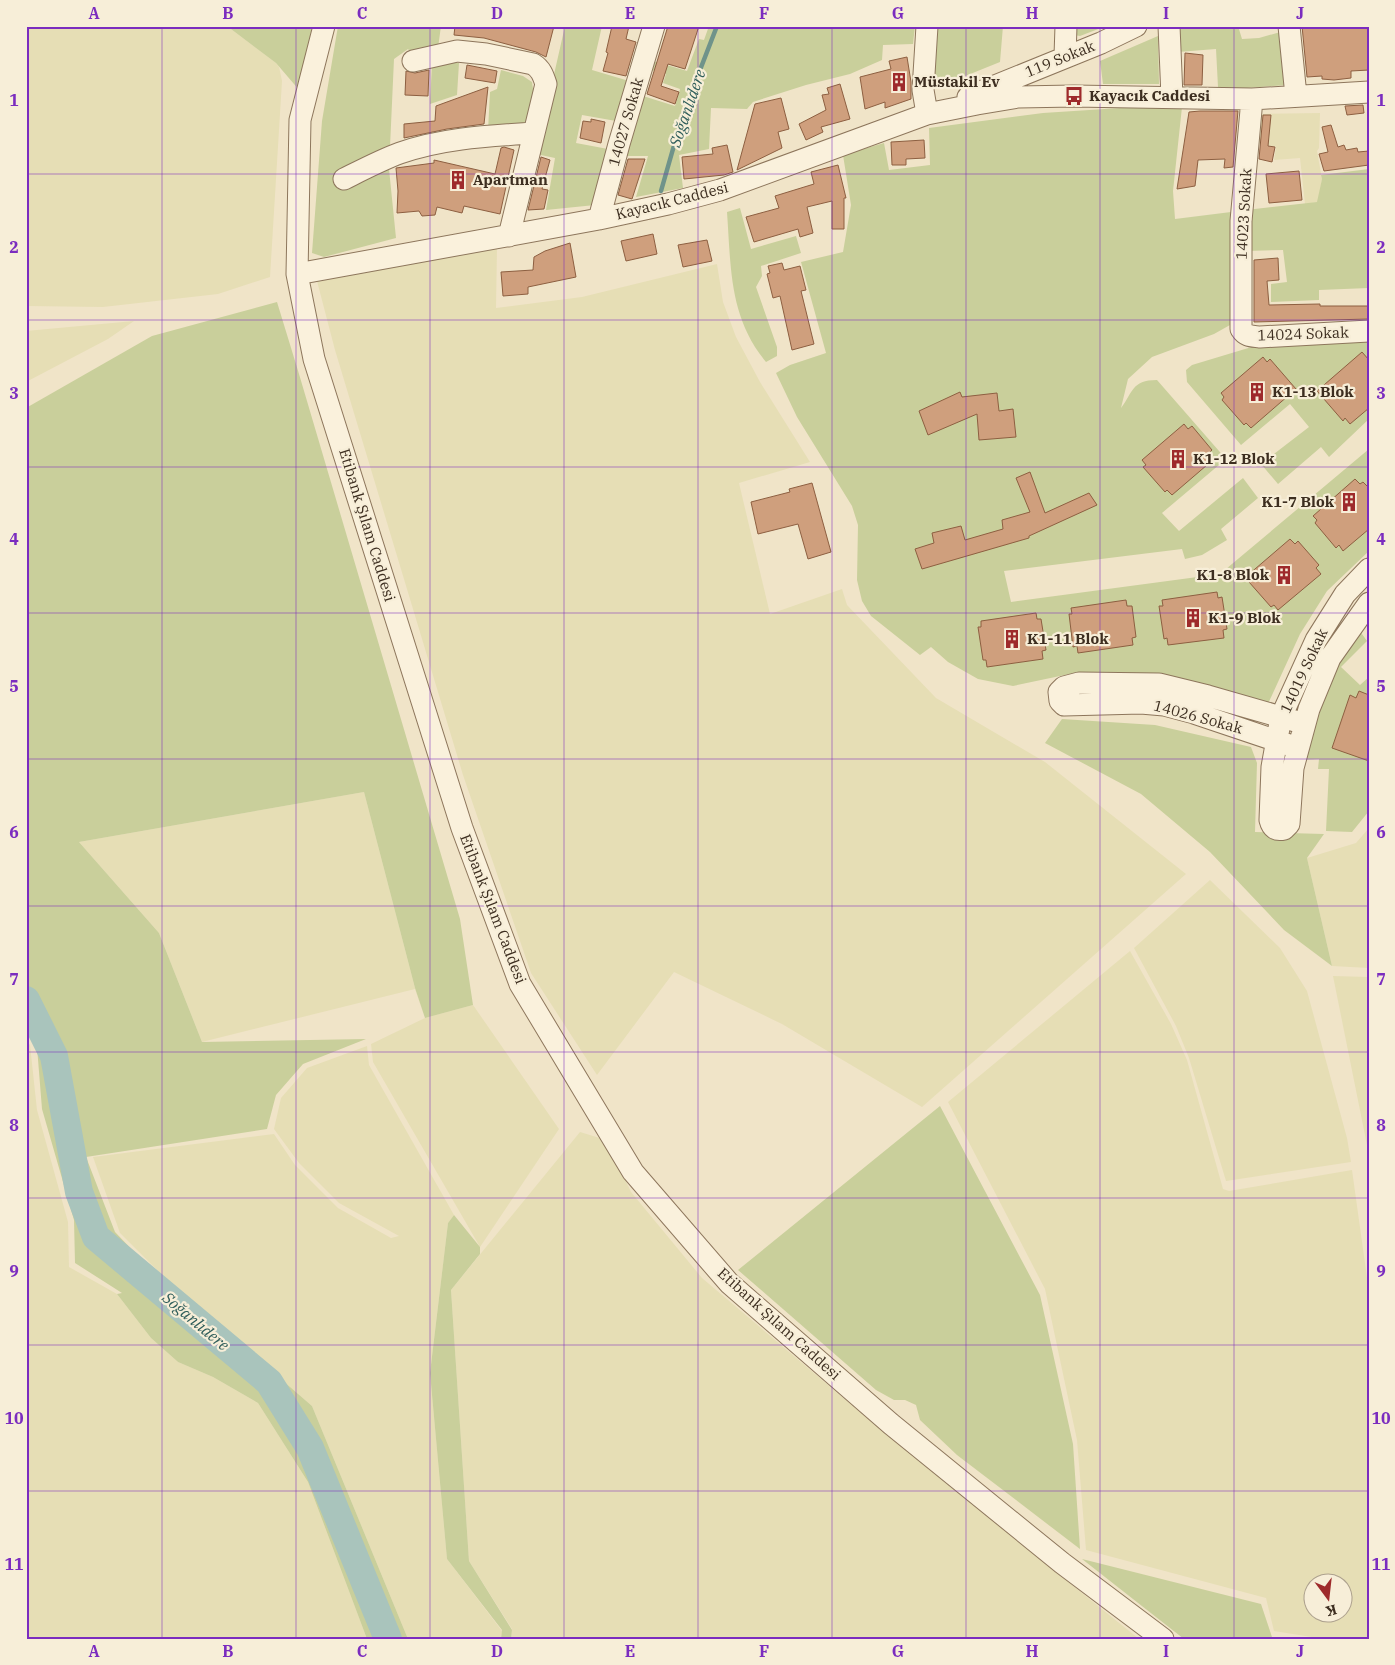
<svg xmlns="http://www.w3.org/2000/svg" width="1395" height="1665" font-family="'IBM Plex Serif',serif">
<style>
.farmland{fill:#e6deb5;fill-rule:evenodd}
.green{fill:#c9cf9b}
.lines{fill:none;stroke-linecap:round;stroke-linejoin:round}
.stream{stroke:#6f938a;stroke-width:4.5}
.river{stroke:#a9c4bc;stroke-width:28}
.building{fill:#cf9f7d;stroke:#8d5f41}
.minor-casing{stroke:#8d765c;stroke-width:23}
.minor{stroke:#faf1dc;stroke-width:21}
.grid{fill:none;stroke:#7b2cbf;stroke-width:1;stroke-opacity:0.55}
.labels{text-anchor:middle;stroke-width:4.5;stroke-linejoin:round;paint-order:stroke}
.street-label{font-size:15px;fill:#3d2e20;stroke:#f7eed8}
.poi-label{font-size:15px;font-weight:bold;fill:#3d2e20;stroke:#f7eed8;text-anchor:start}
.water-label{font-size:16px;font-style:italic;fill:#2f5d5a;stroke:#f7eed8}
.neatline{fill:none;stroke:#7b2cbf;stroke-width:2}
.grid-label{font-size:16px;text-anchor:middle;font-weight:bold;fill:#7b2cbf}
</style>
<rect width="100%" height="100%" fill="#f0e4c8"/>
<path class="farmland" d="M26,26H227L276,63L279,67L282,81L270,277L218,294L103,307L26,306Z
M1320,113L1319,148L1317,151L1322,179L1318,202L1305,204L1300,158L1274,160L1276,147L1258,143L1261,114Z
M497,248L496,308L582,297L717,264L723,302L736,337L760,382L810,462L739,483L770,614L842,589L847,605L936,698L1045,762L1186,874L922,1107L782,1024L674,972L597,1075L531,973L463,775L335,350L317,281Z
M134,321L108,339L26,382V331Z
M364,792L415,988L425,1018L473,1005L559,1129L480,1247L373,1062L371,1044L425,1018L415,989L202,1042L159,933L79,842Z
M1369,828V968L1332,966L1307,858L1356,843Z
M1210,880L1280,948L1307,991L1347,1138L1351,1162L1226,1181L1189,1058L1176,1026L1134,948Z
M1130,951L1171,1024L1187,1060L1223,1189L1229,1191L1352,1170L1369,1292V1639H1324L1274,1631L1266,1598L1086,1550L1077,1440L1045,1289L948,1102ZM1312,1582H1342V1612H1312Z
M1333,976L1369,977V1156V1155Z
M26,1039L30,1045L37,1110L68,1222L69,1267L117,1294L151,1338L178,1362L213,1377L258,1403L308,1482L367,1639H26Z
M367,1046L369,1065L454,1215L448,1223L430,1373L447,1559L502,1631L501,1639H408L312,1406L168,1281L120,1233L93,1157L274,1134L295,1165L338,1208L391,1238L399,1236L339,1203L299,1163L274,1129L281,1098L307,1068Z
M580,1132L606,1140L631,1192L702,1278L900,1446L1139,1639H511L512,1629L469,1561L451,1290Z"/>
<path class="green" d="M227,26H312L300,91L276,63Z
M338,26H441L438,48L413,55L408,49L394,59L389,169L396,238L324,257L312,253L322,121Z
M565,26H602L592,70L629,81L616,121L582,115L576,143L608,149L595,205L546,210L555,158L536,154Z
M709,26H915L913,44L883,45L882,60L850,74L806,85L753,102L747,109L711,108L709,149L679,155L683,188L636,197L648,156H623L643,96L675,106L680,89L663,83L666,74L651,70L653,61L687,71L699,39L704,40Z
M935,26H1003L1000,62L938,87L931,86Z
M1072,26H1106L1080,36L1074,35Z
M1177,26H1238L1242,39L1259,38L1284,31L1286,85L1235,89L1218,87L1216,49L1178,52Z
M1158,36L1159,84H1103L1100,61Z
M432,63H459L457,95L430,104Z
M501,70L523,76L532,82L534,96L526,128L488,131L490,92L497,89Z
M1151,106L1182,107L1173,191L1175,219L1231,212L1230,325L1214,334L1152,357L1128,379L1121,408C1133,393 1131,380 1157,380L1226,459L1162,513L1179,531L1243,478L1258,498L1221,529L1227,540L1202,555L1185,559L1182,549L1004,571L1011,602L1220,574L1369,449V551L1327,591L1300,634L1267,706L1157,677L1079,672L1013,686L978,679L948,662L931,647L920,655L871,616L862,601L857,580L858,525L852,506L797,417L776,373L790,365L826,353L801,262L843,252L851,205L843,155L884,143L889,170L930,165L929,128L1043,113Z
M1369,169V288L1319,290V300L1271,302V284L1287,282L1283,250L1245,251L1246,210L1317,202L1322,179L1321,175Z
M740,208L751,249L796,236L801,253L761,266L762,276L756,287L777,347V356L766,362C729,317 731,268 727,212Z
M277,302L299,374L460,919L473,1005L425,1018L415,988L364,792L79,842L159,933L202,1042L366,1039L303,1064L276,1095L267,1129L86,1157L115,1232L162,1281H168L312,1406L408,1639H367L308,1482L258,1403L213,1377L178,1362L151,1338L117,1294L122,1293L75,1263L74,1220L42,1109L37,1047L26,1032V408L152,336Z
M1369,340V419L1329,457L1321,447L1278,484L1261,464L1309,427L1290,404L1241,445L1187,382L1186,370L1192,365L1255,346Z
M1357,627L1367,641L1341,667L1360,685L1369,677V811L1352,832L1326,831L1329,769H1318L1319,759L1302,760L1313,715Z
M1062,719L1155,725L1251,747L1257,763L1255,832L1324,834L1307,858L1332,966L1284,930L1210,852L1141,794L1045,743Z
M940,1106L1040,1295L1073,1444L1080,1549L957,1455L920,1420L916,1405L905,1400H894L876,1390L738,1270Z
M454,1215L480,1247V1254L451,1290L469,1561L512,1630L511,1639H501L502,1630L447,1559L430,1373L448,1223Z
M1082,1559L1261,1604L1272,1637L1283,1639H1184Z"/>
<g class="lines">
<path class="stream" d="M661,191L683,114L717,26"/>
<path class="river" d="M26,1000L54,1056L79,1192L96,1237L269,1382L310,1448L388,1639"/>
</g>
<path class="building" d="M455,26H554L546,57L536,52L484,38L454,35Z
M612,26H629L626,39L636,42L626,76L603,71L608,53L606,52Z
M668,26H699L685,69L668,64L661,86L679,92L675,104L647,94Z
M1302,26H1369V70L1351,71V78L1334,80L1322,79V76L1307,77Z
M1185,53L1203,55L1202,85H1184Z
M907,57L911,82V99L885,108V102L865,109L860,77L891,69L889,61Z
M467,65L497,71L495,83L465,78Z
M429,70L428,96L405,95L406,71L415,73Z
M840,84L850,119L821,127L823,132L806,140L799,124L826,110L822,95L829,94L827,88Z
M488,87L484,124L447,129L404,138V124L435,121L436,106Z
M781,98L789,129L778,132L782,148L737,170L755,104Z
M1363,105L1364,113L1347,115L1345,106Z
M1200,111H1238L1233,167L1224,168L1225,159L1198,160L1195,186L1177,189L1189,112Z
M1263,115H1271L1268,146L1275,147L1272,162L1259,159Z
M591,119L605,122L601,143L580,138L583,121L591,122Z
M1331,125L1338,147L1344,145L1346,150L1357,148L1358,152L1369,151V165L1324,171L1319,154L1328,152L1322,127Z
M924,140L925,158L906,159V165H892L891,142Z
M727,145L733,172L724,175L684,179L682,157L713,154L712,148Z
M504,147L514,150L500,214L464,206L462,213L437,207L435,215L422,216L419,211L397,213L398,191L396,168L434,163V160L495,174L501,148Z
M541,157L550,160L542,189L548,190L544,209L528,210Z
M628,159H645L632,199L618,195Z
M838,165L846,198H844V229H832V201L807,207L813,233L800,237L798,229L754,242L746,217L779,208L775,196L814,184L811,172Z
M1299,171L1302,200L1269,203L1266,174Z
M653,234L657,254L626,261L621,241Z
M707,240L712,261L683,267L678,245Z
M570,243L576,277L528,287V294L503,296L501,272L533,270L534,257L545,251Z
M1278,258L1279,280L1267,281L1269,305L1320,304V306H1369V319L1254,322V260Z
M782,263L784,270L800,266L806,290L801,291L814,344L792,350L780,296L773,298L767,274L770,273L768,266Z
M1362,352L1369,360V408L1350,424L1345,418L1343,421L1317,391Z
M1263,357L1267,362L1270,359L1296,389L1251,428L1246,423L1244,425L1222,400L1224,397L1221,393Z
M960,392L962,397L997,393L999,411L1013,409L1016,437L979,440L977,414L928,435L919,411Z
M1184,424L1188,429L1192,426L1212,450L1209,453L1214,459L1172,495L1167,490L1165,492L1143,467L1146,465L1142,460Z
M1030,472L1045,513L1089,493L1097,505L1029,536V538L922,569L915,549L934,543L932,533L961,526L965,540L1003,529L1002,520L1030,512L1016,478Z
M1355,479L1360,484L1363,482L1369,488V529L1343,551L1339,545L1336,548L1315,523L1317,520L1313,516Z
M812,483L831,552L808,559L798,524L758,534L751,502L790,492L789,489Z
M1290,539L1295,544L1298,541L1319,565L1316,568L1321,574L1278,610L1274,605L1271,607L1249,582L1252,580L1248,575Z
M1217,592L1218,598L1222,597L1227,629L1223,630L1224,638L1168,645L1167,638L1164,639L1159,606H1163L1162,600Z
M1126,600L1127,606H1132L1136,637L1132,638L1133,645L1078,653L1077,646L1073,647L1069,614H1072L1071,608Z
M1036,613L1037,619H1041L1046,650L1042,651L1043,659L987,667L986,660H983L978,627H981V621Z
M1359,691L1369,695V761L1332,748L1350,695L1356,698Z"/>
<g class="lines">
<g class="minor-casing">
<path id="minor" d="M324,26L300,120L297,274L314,359L462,828L520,984L633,1172L729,1283L891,1424L1062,1563L1163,1639
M927,26L923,90L927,114
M1169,26L1172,97
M1289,26L1296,96
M1065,56L1066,26
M413,61L457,51L486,54L533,64C541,69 543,75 546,84L509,236
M968,97L1101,43L1136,26
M1252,99L1241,221V329C1246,337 1252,336 1260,337L1369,331
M344,179C362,170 381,160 400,153C443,138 488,136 533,133
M599,219L619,144L654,26
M297,274L599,219L668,204L720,190L927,114L977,104L1018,97L1074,96L1252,99L1369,92
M1369,569L1345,594L1316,640L1281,717L1272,767L1270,820C1272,828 1276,831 1284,829L1289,824L1293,768L1309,709L1330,658L1369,603
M1289,745L1194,713L1164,705L1141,703L1064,705L1060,701L1059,692L1064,687L1079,683L1159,684L1208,696L1295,721"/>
</g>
<use href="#minor" class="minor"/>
</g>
<path class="grid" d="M162,26V1639M296,26V1639M430,26V1639M564,26V1639M698,26V1639M832,26V1639M966,26V1639M1100,26V1639M1234,26V1639M26,174H1369M26,320H1369M26,467H1369M26,613H1369M26,759H1369M26,906H1369M26,1052H1369M26,1198H1369M26,1345H1369M26,1491H1369"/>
<defs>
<g id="building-bare" transform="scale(1.5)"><path d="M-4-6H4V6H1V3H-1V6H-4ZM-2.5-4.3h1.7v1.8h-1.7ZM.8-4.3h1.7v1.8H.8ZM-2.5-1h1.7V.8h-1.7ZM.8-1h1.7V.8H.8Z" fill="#9e2a2b" stroke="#f7eed8" stroke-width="2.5" paint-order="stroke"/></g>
<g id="bus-bare" transform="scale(1.5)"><path d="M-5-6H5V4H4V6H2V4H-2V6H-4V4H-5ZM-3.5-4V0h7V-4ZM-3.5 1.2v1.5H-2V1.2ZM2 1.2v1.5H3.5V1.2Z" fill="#9e2a2b" stroke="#f7eed8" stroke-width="2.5" paint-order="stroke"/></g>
</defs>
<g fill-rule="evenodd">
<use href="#building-bare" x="899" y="82"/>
<use href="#bus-bare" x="1074" y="96"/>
<use href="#building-bare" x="458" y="180"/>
<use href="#building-bare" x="1257" y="392"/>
<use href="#building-bare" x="1178" y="459"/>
<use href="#building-bare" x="1349" y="502"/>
<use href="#building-bare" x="1284" y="575"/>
<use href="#building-bare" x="1193" y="618"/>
<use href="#building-bare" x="1012" y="639"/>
</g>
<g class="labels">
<g class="street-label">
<text transform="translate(1060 59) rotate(-22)" y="5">119 Sokak</text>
<text transform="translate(626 122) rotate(-74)" y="5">14027 Sokak</text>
<text transform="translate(672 201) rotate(-14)" y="5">Kayacık Caddesi</text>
<text transform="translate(1244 214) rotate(-87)" y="5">14023 Sokak</text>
<text transform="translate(1303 334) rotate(-2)" y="5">14024 Sokak</text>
<text transform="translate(367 525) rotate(73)" y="5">Etibank Şılam Caddesi</text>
<text transform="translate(1304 671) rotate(-65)" y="5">14019 Sokak</text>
<text transform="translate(1198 717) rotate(15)" y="5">14026 Sokak</text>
<text transform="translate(493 909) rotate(69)" y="5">Etibank Şılam Caddesi</text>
<text transform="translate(779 1324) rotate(42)" y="5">Etibank Şılam Caddesi</text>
</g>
<g class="poi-label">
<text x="914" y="87">Müstakil Ev</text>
<text x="1089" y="101">Kayacık Caddesi</text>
<text x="473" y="185">Apartman</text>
<text x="1272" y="397">K1-13 Blok</text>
<text x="1193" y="464">K1-12 Blok</text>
<text x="1334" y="507" text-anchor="end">K1-7 Blok</text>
<text x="1269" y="580" text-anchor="end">K1-8 Blok</text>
<text x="1208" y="623">K1-9 Blok</text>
<text x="1027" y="644">K1-11 Blok</text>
</g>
<g class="water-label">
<text transform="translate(687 108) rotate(-71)" y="6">Soğanlıdere</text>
<text transform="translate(196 1321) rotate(40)" y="6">Soğanlıdere</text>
</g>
</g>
<rect width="1395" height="1665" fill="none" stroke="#f7eed8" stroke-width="55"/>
<g transform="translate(1328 1598) rotate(165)"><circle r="24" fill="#f7eed8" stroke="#ada18e"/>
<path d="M0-4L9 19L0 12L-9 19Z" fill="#9e2a2b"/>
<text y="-8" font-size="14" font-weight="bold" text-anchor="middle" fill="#3d2e20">K</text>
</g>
<rect x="28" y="28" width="1340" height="1610" class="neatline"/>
<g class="grid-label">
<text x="94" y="19">A</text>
<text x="228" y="19">B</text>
<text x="362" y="19">C</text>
<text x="497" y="19">D</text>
<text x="630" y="19">E</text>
<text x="764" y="19">F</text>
<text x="898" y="19">G</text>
<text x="1032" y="19">H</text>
<text x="1166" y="19">I</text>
<text x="1300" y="19">J</text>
<text x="14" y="106">1</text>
<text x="1381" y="106">1</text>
<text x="14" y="253">2</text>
<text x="1381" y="253">2</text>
<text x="14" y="399">3</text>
<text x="1381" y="399">3</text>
<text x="14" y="545">4</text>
<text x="1381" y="545">4</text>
<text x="14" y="692">5</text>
<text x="1381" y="692">5</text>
<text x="14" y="838">6</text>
<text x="1381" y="838">6</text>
<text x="14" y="985">7</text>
<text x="1381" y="985">7</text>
<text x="14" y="1131">8</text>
<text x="1381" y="1131">8</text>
<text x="14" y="1277">9</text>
<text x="1381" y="1277">9</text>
<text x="14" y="1424">10</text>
<text x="1381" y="1424">10</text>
<text x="14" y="1570">11</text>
<text x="1381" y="1570">11</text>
<text x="94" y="1657">A</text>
<text x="228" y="1657">B</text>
<text x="362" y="1657">C</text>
<text x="497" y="1657">D</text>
<text x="630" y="1657">E</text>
<text x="764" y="1657">F</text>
<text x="898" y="1657">G</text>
<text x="1032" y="1657">H</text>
<text x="1166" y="1657">I</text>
<text x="1300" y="1657">J</text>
</g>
</svg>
